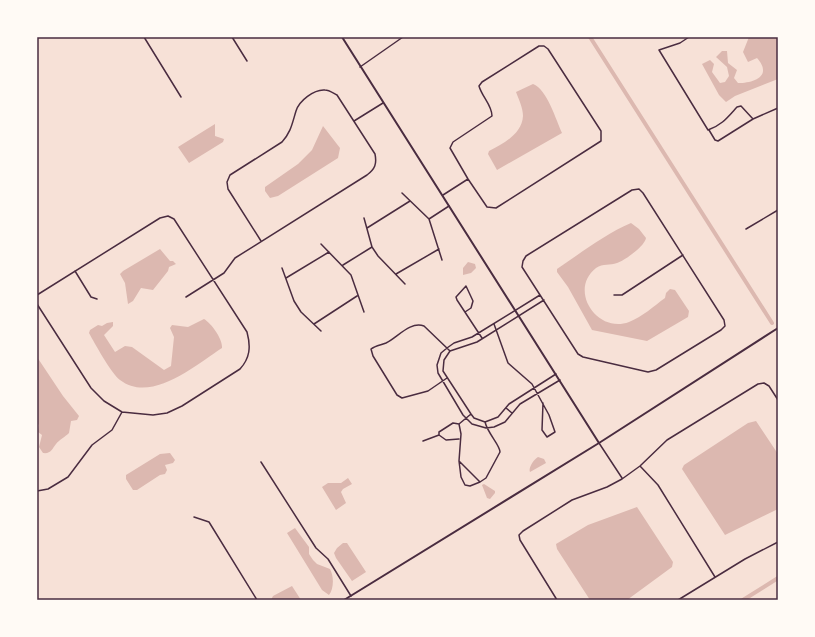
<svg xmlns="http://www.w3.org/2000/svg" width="815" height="637" font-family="'Titillium Web',sans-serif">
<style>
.water{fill:#dcb8b0}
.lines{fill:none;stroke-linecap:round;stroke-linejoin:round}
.canal{stroke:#dcb8b0;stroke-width:4}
.minor{stroke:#4a2c40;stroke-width:1.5}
.tertiary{stroke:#4a2c40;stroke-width:2}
.secondary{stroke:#4a2c40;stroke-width:2}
.neatline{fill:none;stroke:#4a2c40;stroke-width:1.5}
</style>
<rect width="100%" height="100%" fill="#f7e1d7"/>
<path class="water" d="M749,37H778V79L735,96L726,102L719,95L702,64L710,60L714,64L712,72L720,83L725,82L729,76L727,67L716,57L722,51H727L728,63L737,70L734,78L738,83C754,83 773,76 757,58L748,62L743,52Z
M533,84C547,89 556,120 562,133L497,170L488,154L489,151C503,144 522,134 523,116C523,108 519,100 516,92Z
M215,124V136L224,139L223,142L189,163L178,147Z
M323,126L340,148L338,158L278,196L270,198L265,191V187L298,164L312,150Z
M631,223L639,229L646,238C645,246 624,261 617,263C610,266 603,263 596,268C568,290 597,334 629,322C642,317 654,306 665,298L666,293L670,289L675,290L689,311L688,317L647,341L592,330L568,287L557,272V269C581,253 605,234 631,223Z
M160,249L170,261H173L176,264L169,267L168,271L153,290L141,288L133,301L128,304L125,283L120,274L123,271Z
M468,262L475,264L476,268L471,273L463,275V268Z
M204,319C211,323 223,339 222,348C196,365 151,404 120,380C111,373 95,344 89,333L90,330L98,325L102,326L107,323L113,322V326L104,335L115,352L125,346L132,347L164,370L171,366L174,337L170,328L172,325L188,327Z
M37,357L63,396L79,416L77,420L71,421L69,433C65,437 59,440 56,444C52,449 51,454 43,453L39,447L42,435L38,432L39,425L37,423Z
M756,421L778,454V509L725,535L682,469L684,465L748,423Z
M170,453L175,460L173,463L165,465L167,470L165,474L160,475L137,490H133L126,479V475L160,454Z
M538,457L544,459L546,463L530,472C528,468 534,459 538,457Z
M348,478L352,484L343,489L341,492L346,503L336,510L322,487L328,483H341Z
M484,484L495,491V493L490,499L487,498L482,485Z
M637,507L673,562L672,567L627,600H590L557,549L556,544L588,525Z
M295,528L309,547V554L313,560L317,564L330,569C334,576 334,589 329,595L322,590L287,533Z
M343,543H347L366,572L352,581L336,558L334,553L337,548Z
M292,586L301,600H271L273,596Z"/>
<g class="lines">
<path class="canal" d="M590,37L772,323
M743,600L778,578"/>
<path class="minor" d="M144,37L181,97
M232,37L247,61
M689,37L680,43L659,50L708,130C722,125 727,118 737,107L741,106L753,119L778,108
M539,46H544L548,49L601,131V141L496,208L487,207L468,179L450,148L453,142L492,116C492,105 482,97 479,86L482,82Z
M360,67L403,37
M354,121L383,103
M709,130L715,140L718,141L753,119
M639,189L643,193L724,320L725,326L721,330L656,370L648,372L583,357L578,354L522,267L523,261L526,256L632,190Z
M402,193L429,219L442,260
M443,195L468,179
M364,218L372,247L378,256L405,284
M429,219L449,206
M367,228L410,201
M746,229L778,210
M321,244L351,275L364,312
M343,265L372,247
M282,268L294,301L301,312L321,331
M75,271L91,297L97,299
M396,274L439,249
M286,278L329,252
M37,295L160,218L168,216L174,219L247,332C251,347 250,358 240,369L182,406L167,413L153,415L122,412L104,401L91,388L37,304
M540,295L472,337L454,343L447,348L441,353L437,365L438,373L463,415L472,424L486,428L494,427L505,422L520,404L560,380
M614,295H622L683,255
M186,297L224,273L235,258L367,175C375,169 377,164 375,154L337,95C333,93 329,90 325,90C314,89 299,101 296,111C292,124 291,132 282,142L230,175L227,182L228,189L261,241
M544,300L477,342L450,351L444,360L443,371L471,414L474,418L485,422L498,417L509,404L556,374
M465,312L471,308L473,301L466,286L456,297L457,300L482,338
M314,324L357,296
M494,324L508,363L532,384L549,415L555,432L547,437L542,430L543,403
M447,378L428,391L402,398L397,395L373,356L371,349C375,346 381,345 386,343C398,337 410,321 424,326L450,351
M506,408L512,413
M471,414L459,424L461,434L459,461L480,482L486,478L500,452C500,445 488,434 485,422
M459,424L453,423L439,432V435L446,440L459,439
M423,441L439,435
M599,443L622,478
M459,461L461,477L465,485L470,486L480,482
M261,462L316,548L328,559L351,596
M640,466L658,485L715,577
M37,491L48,489L68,477L92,445L112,430L122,412
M194,517L209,522L257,600
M557,600L520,540L519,535L523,531L572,500L607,487L622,479L640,466L667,440L758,384L764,383L769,386L778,400
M678,600L745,559L778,542"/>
<path class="tertiary" d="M342,37L599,443"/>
<path class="secondary" d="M344,600L599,443L778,328"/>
</g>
<rect width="815" height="637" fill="none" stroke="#fffaf5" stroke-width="76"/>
<rect x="38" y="38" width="739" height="561" class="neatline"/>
</svg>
